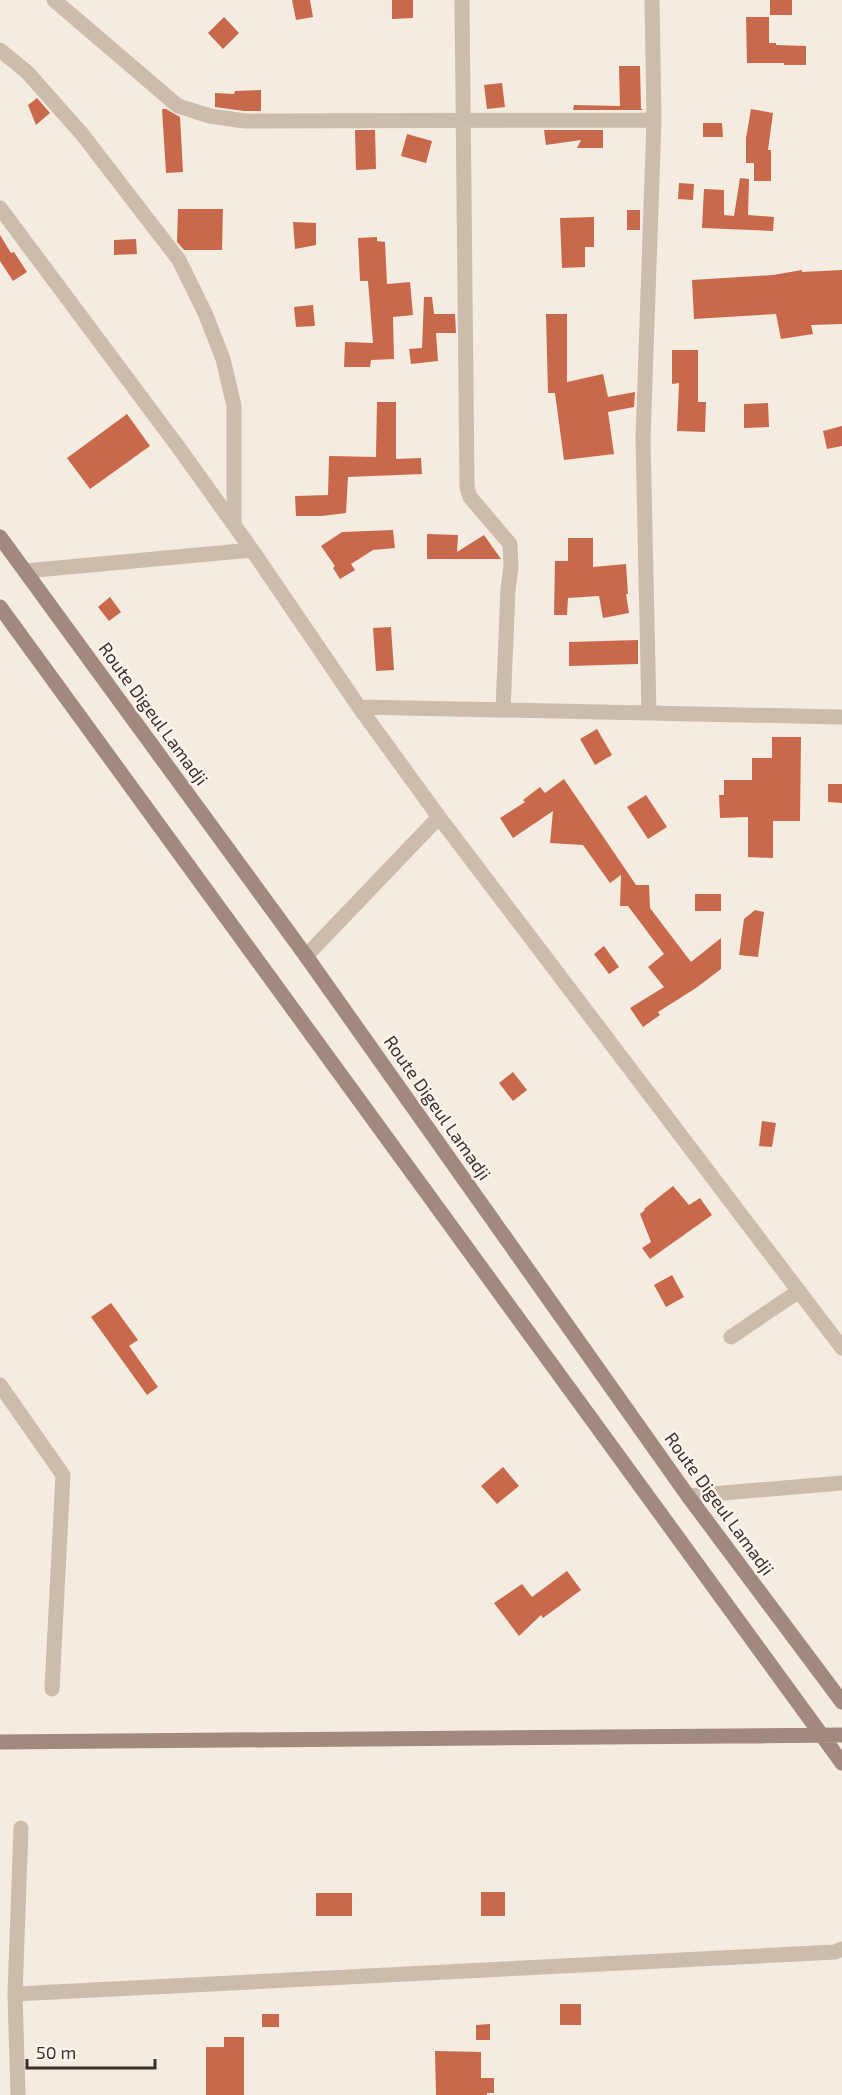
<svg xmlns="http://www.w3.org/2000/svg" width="842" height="2095" font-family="'Exo 2',sans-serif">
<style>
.building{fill:#c8694b}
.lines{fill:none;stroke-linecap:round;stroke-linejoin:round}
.minor{stroke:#cdbbac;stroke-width:15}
.secondary{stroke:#a18a7d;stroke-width:15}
.labels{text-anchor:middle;stroke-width:5;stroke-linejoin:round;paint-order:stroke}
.street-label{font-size:18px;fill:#3b302b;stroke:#fbf5ee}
</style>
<rect width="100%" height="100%" fill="#f4ebe1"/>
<path class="building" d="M292,0H310L313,17L296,20Z
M392,0H413V18L392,19Z
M770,0H792V15H770Z
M224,17L239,33L223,49L208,33Z
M746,17H769V43H776V45L806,46V65H784V63H747Z
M619,66H640L641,109L644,110H573L574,105L620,106Z
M502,83L505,107L487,109L484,85Z
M261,90V111H244L215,107V93L234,94L235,91Z
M37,98L50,113L36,125L28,105Z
M162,109H166L180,117L183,172L166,173Z
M751,109L773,113L768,150H771V181H754V163H746V138Z
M703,123H722L723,137H703Z
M355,130H375L376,169L356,170Z
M544,130H603V148H577L581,140L546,145Z
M407,134L432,141L426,163L401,156Z
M740,178L749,179L748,215L774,217L773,231L702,228L704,189L724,190V215L734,216Z
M679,183L694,184L693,200L678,199Z
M178,209H223L222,250H184L177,242Z
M627,210H640V230H627Z
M594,217V247H585V267L562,268L560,218Z
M293,222L316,223V245L295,249Z
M0,235L11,253L14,252L27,272L13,281L0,261Z
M377,237V241L385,242L387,284L410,282L413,315L393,317L394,359L371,360L370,367H344L345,342L373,343L368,281H360L358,238Z
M136,239L137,254L114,255V240Z
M802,270V272L842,270V324L811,325L813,334L781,339L776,314L694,319L692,280L773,275Z
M424,297H432L434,314H455L456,333H436L438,361L411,364L409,349L422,348Z
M313,305L315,326L296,327L294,307Z
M546,314H567V382L603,374L608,397L635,392L634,407L608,412L614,454L564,460L555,393H548Z
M672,350H698V402H706L705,432L677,431L679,383L672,384Z
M377,402H396V459L421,458L422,474L348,477L346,513L322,516H296L295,496L328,495L329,456L376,457Z
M768,403L769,427L744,428V404Z
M127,414L150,446L90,489L67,458Z
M842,426V446L827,449L823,431Z
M393,530L395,548L373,550L351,564L355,570L340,579L333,568L335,566L321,546L342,532Z
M427,534L458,535L457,552L484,535L501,559H427Z
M568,538H593V567L626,564L628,594H626L629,613L603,618L599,596L568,598L567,615H554L555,561H568Z
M110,597L121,612L109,621L98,607Z
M391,627L394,670L376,671L373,628Z
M638,640V664L569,666V642Z
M597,729L612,755L595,765L580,739Z
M772,737H801L800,821H773V858L748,857V817L720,818L719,795H724V780H752V758H772Z
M564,779L636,885H649L650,908L691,962L721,938V969L696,988L658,1012L660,1015L643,1027L630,1008L664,987L648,967L664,954L628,906H620L621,875L610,883L583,845L550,843L553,811L513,838L500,818L525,802L523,800L540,787L545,793Z
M828,784H842V803L828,802Z
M646,795L667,827L648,839L627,807Z
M695,894H721V911H695Z
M755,910L764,912L758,957L739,955L744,919Z
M604,946L619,967L609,974L594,954Z
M513,1072L527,1090L513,1101L499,1083Z
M762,1121L776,1123L772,1147L759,1146Z
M673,1186L689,1205L700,1198L712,1215L650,1259L642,1248L651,1242L640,1214L645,1210L644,1209Z
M672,1275L684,1297L666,1307L654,1285Z
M111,1303L138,1340L129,1346L158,1387L147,1395L91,1317Z
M503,1467L519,1486L497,1504L481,1486Z
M567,1571L581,1590L543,1618L541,1615L519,1636L494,1603L522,1584L532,1597Z
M481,1892H505V1916H481Z
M316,1893H352V1916H316Z
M560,2004H581V2025H560Z
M262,2014H279V2027H262Z
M490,2024V2040H476V2025Z
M224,2037H244V2095H206V2047H224Z
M435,2051L481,2052V2078H494V2093H487V2095H436Z"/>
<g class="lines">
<path class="minor" d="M54,0L178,106L210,116L245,121L654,120
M462,0L467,487L470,497L510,544L511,567L508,589L503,710
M0,50L27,72L82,134L179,260L205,313L223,359L234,406V524
M0,208L179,448L252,550L359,707L439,817L842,1348
M25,571L252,550
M359,707L842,717
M649,713L643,439L654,120L652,0
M306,956L439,817
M731,1337L799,1291
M0,1385L63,1475L52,1689
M688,1496L842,1483
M15,1994L835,1952L842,1949
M18,2095L15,1994L21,1828"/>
<path class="secondary" d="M0,537L306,956L688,1496L842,1702
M0,607L842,1763
M0,1742L842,1735"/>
</g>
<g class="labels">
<g class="street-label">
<text transform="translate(153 714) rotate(54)" y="6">Route Digeul Lamadji</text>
<text transform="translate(437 1108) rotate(55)" y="6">Route Digeul Lamadji</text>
<text transform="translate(719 1504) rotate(54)" y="6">Route Digeul Lamadji</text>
</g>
</g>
<path d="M27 2059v9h128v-9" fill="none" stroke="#3b302b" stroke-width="3"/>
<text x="36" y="2059" font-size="18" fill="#3b302b" stroke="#fbf5ee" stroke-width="4.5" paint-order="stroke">50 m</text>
</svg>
